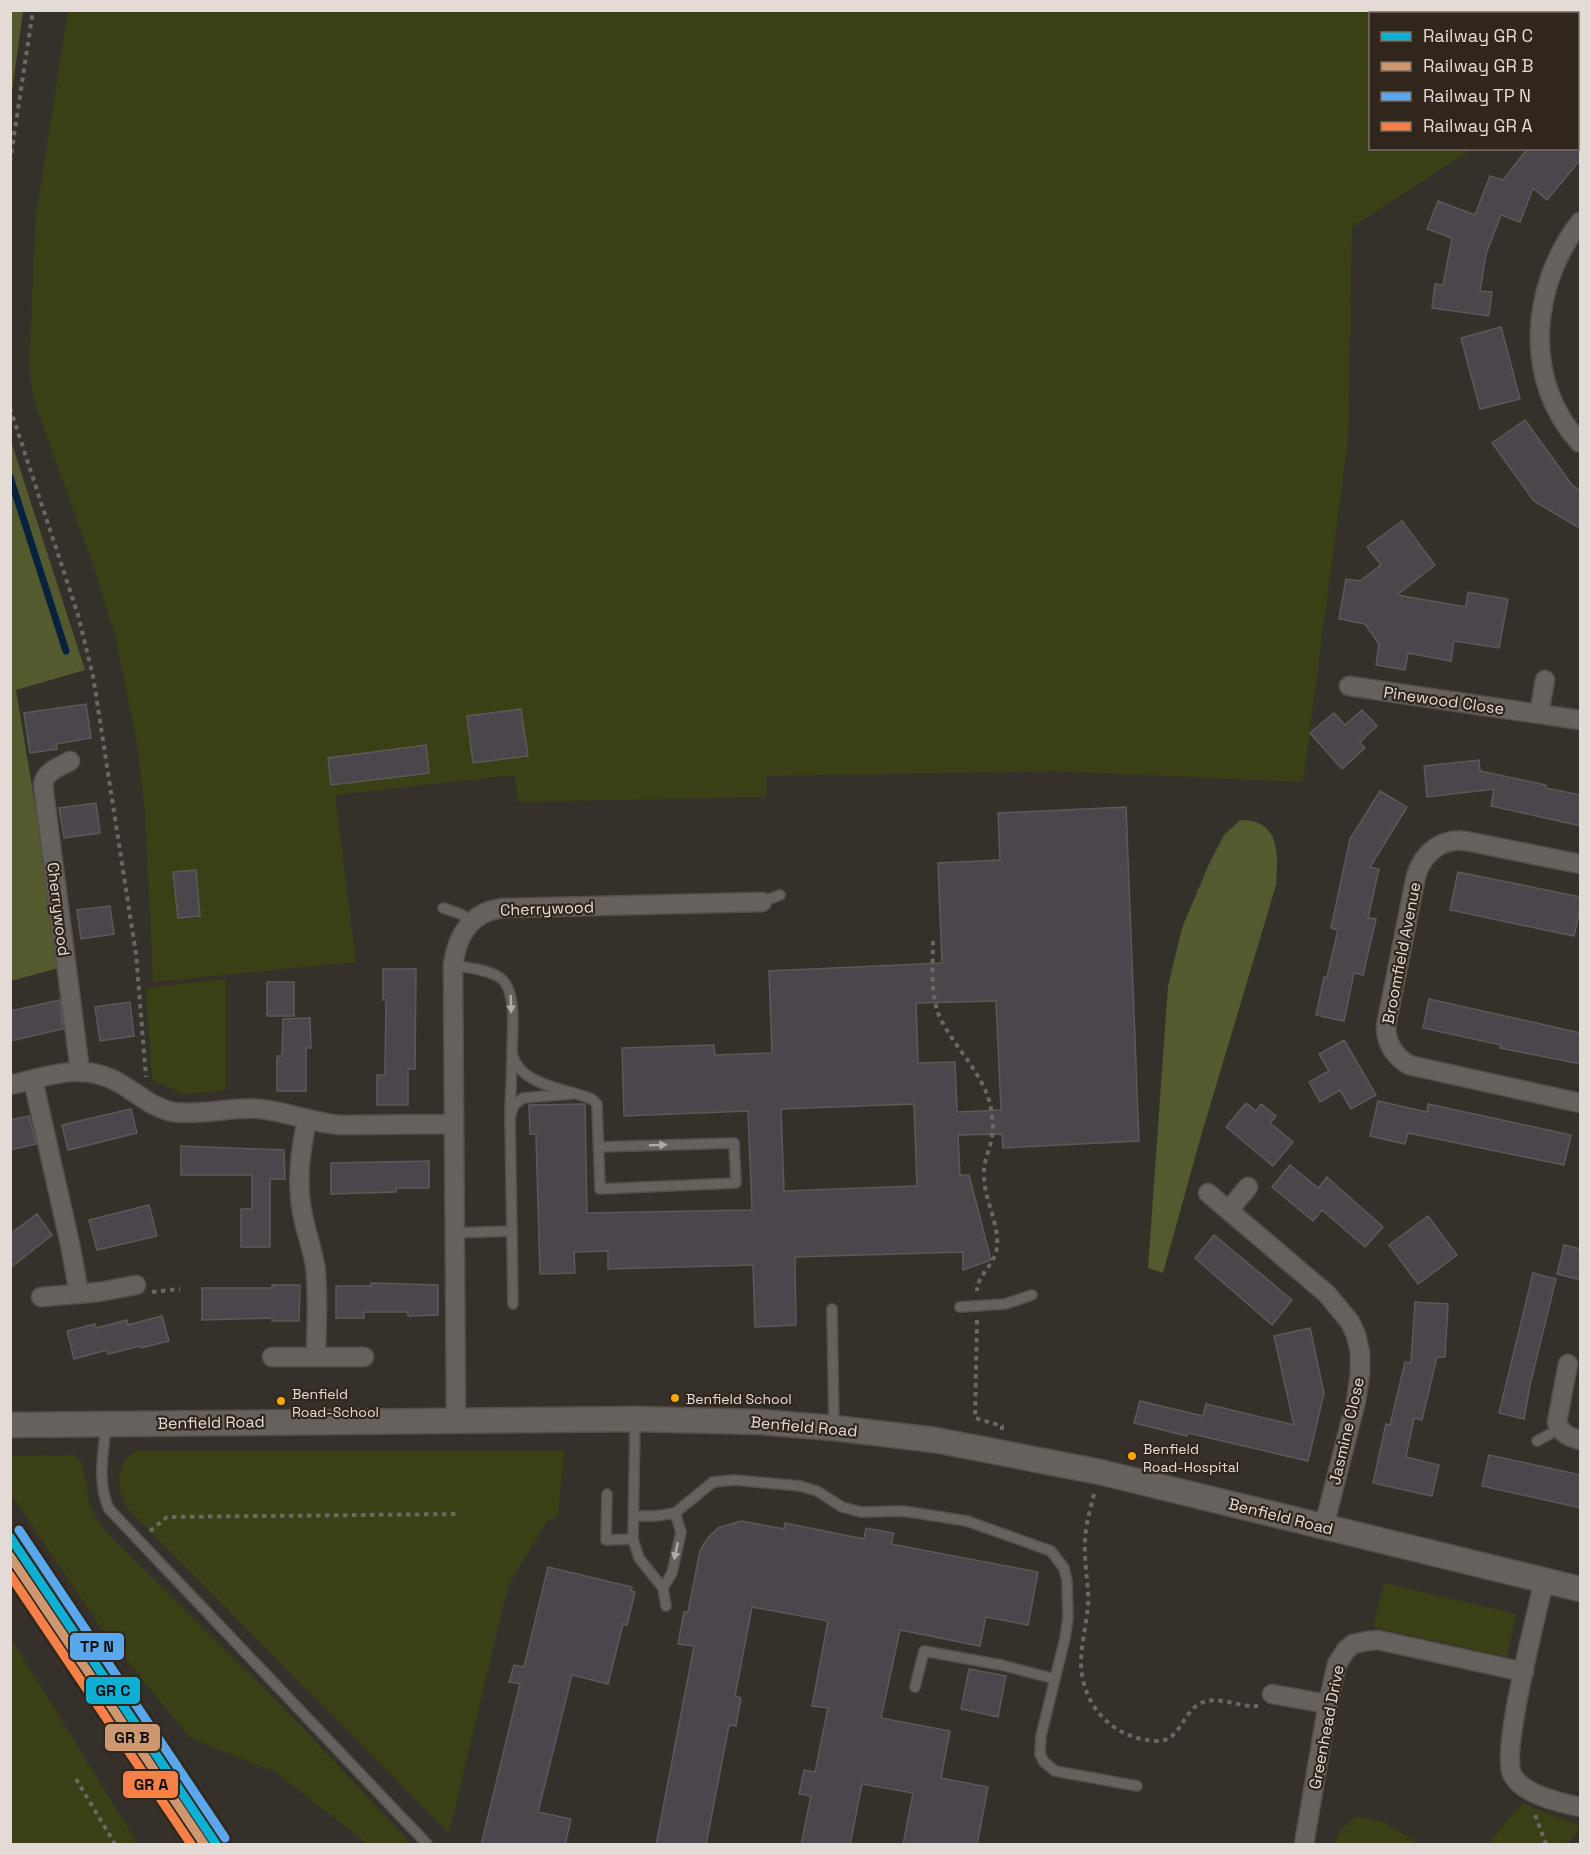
<svg xmlns="http://www.w3.org/2000/svg" width="1591" height="1855" font-family="'Space Grotesk',sans-serif">
<style>
.green{fill:#3a4015}
.forest{fill:#535a2e}
.lines{fill:none;stroke-linecap:round;stroke-linejoin:round}
.stream{stroke:#07223f;stroke-width:7}
.building{fill:#4b464b;stroke:#5c5959;stroke-width:1.5;fill-rule:evenodd}
.lane-casing{stroke:#544f4a;stroke-width:12}
.street-casing{stroke:#544f4a;stroke-width:21}
.secondary-casing{stroke:#544f4a;stroke-width:27}
.path{stroke:#6b6763;stroke-width:4;stroke-dasharray:4.5 4.5;stroke-linecap:butt}
.lane{stroke:#67615d;stroke-width:9}
.street{stroke:#67615d;stroke-width:18}
.secondary{stroke:#67615d;stroke-width:24}
.rail-1-casing{stroke:#31261c;stroke-width:14}
.rail-2-casing{stroke:#31261c;stroke-width:14}
.rail-3-casing{stroke:#31261c;stroke-width:14}
.rail-4-casing{stroke:#31261c;stroke-width:14}
.rail-1{stroke:#0dafd3;stroke-width:9}
.rail-2{stroke:#cd976f;stroke-width:9}
.rail-3{stroke:#5aa8eb;stroke-width:9}
.rail-4{stroke:#f78048;stroke-width:9}
.oneway{fill:#b1aaa5}
.bus-dot{fill:#f7a600;stroke:#31261c;stroke-width:2}
.labels{text-anchor:middle;stroke-width:4.5;stroke-linejoin:round;paint-order:stroke}
.bus-label{font-size:14px;fill:#e3dbd5;stroke:#31261c;text-anchor:start}
.street-label{font-size:16px;fill:#e3dbd5;stroke:#31261c}
.line-badge{stroke:#31261c;stroke-width:2}
.pale-badge-label{font-size:16px;text-anchor:middle;font-weight:bold;fill:#111}
</style>
<rect width="100%" height="100%" fill="#36302a"/>
<path class="green" d="M1580,10V14L1578,15L1370,14V148L1472,149L1352,227L1348,439L1303,782L1055,771L766,776V797L518,802L515,775L335,795L356,962L153,982L145,814L138,749L115,635L95,571L32,394L29,365L36,214L68,11Z
M226,979V1090L184,1094L152,1080L146,988Z
M136,1451H564L558,1516L547,1521L508,1586L449,1833L127,1508C116,1489 115,1464 136,1451Z
M75,1455L82,1462L90,1506L103,1529L289,1713L411,1844H368L275,1772L190,1738L104,1632L11,1494V1456Z
M1384,1583L1516,1614L1507,1657L1373,1627Z
M11,1638L138,1844H11Z
M1522,1803L1580,1826V1829L1567,1844H1488Z
M1356,1817L1384,1822L1419,1844H1334L1342,1828Z"/>
<path class="forest" d="M11,10L23,11L11,99L10,11Z
M10,438L85,670L16,690L62,967L11,981Z
M1240,820C1281,820 1278,854 1276,885L1199,1143L1163,1273L1148,1268L1168,986L1182,928L1209,864L1224,835Z"/>
<g class="lines">
<path class="stream" d="M10,477L66,651"/>
</g>
<path class="building" d="M1528,148H1581V159L1547,200L1533,188L1520,222L1501,215L1486,254L1480,291L1492,292L1489,316L1432,308L1435,284L1443,285L1452,238L1427,229L1438,201L1475,215L1490,176L1503,180Z
M1501,327L1520,399L1480,409L1461,338Z
M1525,420L1572,485L1581,491V529L1534,501L1492,443Z
M1402,521L1435,565L1397,595L1466,607L1468,592L1508,599L1499,648L1454,641L1451,661L1408,653L1405,670L1376,665L1379,644L1365,624L1339,619L1346,579L1360,581L1381,565L1367,547Z
M86,704L91,738L56,744L57,749L30,753L24,713Z
M521,709L528,756L473,763L467,716Z
M1362,710L1377,726L1360,742L1365,748L1342,769L1310,733L1334,713L1345,725Z
M426,745L429,773L331,785L328,758Z
M1479,760L1480,771L1546,785V788L1581,795V826L1491,806L1494,789L1427,797L1424,766Z
M1380,791L1407,807L1370,867L1379,869L1368,918L1376,919L1363,975L1354,973L1344,1021L1316,1015L1324,977H1327L1338,930L1331,928L1350,839Z
M96,803L100,833L64,838L59,808Z
M1126,807L1139,1141L1003,1148L1002,1134L958,1135L960,1175H969L991,1260L963,1270V1252L795,1257L796,1325L755,1327L753,1265L608,1269V1251L574,1252L575,1273L540,1274L536,1134H530L529,1105L585,1104L587,1213L752,1210L748,1111L624,1116L622,1048L714,1045L715,1055L772,1053L769,971L942,963L938,863L1000,860L998,813ZM996,1001L1001,1110L957,1112L955,1062L918,1063L916,1003ZM914,1104L917,1186L784,1191L781,1109Z
M196,870L200,916L178,918L173,872Z
M1458,872L1581,897V906L1574,936L1450,910Z
M110,906L114,934L81,939L77,910Z
M383,969H416L415,1069H408V1105H377V1075H385L386,1000H383Z
M267,982H294V1016H267Z
M1429,999L1581,1033V1064L1500,1048L1501,1045L1423,1028Z
M60,1000L63,1029L10,1041V1011Z
M130,1002L134,1036L100,1041L95,1007Z
M310,1018L311,1048H306V1091H277V1056H282L283,1019Z
M1344,1040L1376,1095L1351,1109L1340,1090L1320,1102L1309,1082L1329,1071L1319,1054Z
M1378,1101L1427,1112L1428,1104L1571,1135L1564,1165L1408,1133L1405,1144L1370,1136Z
M1246,1103L1256,1111L1261,1104L1276,1116L1270,1123L1293,1142L1273,1166L1226,1127Z
M131,1109L137,1133L68,1150L62,1125Z
M29,1116L36,1144L10,1150V1120Z
M181,1146L284,1150L285,1179H270V1247H241V1209H252V1175H181Z
M429,1161V1188H396V1192L331,1194V1163Z
M1290,1165L1318,1188L1327,1177L1383,1227L1365,1247L1322,1210L1313,1221L1272,1187Z
M149,1205L157,1236L97,1250L89,1220Z
M37,1214L52,1235L10,1268V1234Z
M1428,1216L1457,1255L1418,1284L1389,1245Z
M1214,1235L1292,1300L1272,1325L1195,1258Z
M1564,1245L1581,1249V1280L1557,1274Z
M1533,1273L1556,1279L1530,1385L1524,1419L1499,1413Z
M371,1283L438,1285V1315L408,1316V1312H364V1318H336V1286H371Z
M272,1285H300L299,1321H272V1318L202,1320V1288H272Z
M1415,1302L1448,1304L1445,1357H1437L1422,1420L1414,1418L1406,1457L1439,1465L1432,1496L1373,1483L1386,1424L1390,1425L1405,1362L1411,1363Z
M162,1316L169,1341L141,1348L140,1346L108,1354L107,1350L74,1359L67,1331L95,1324L96,1328L127,1320L128,1325Z
M1310,1328L1324,1393L1308,1461L1188,1433L1187,1436L1134,1423L1140,1401L1203,1416L1206,1404L1294,1425L1274,1336Z
M1489,1455L1581,1475V1508L1482,1486Z
M741,1521L784,1529L785,1523L864,1539L866,1528L894,1533L891,1544L1038,1572L1028,1625L986,1617L980,1646L900,1630L881,1718L950,1731L941,1778L988,1787L977,1845H903L913,1793L862,1784L850,1845H801L811,1796L799,1794L804,1770L815,1772L828,1708L812,1706L828,1621L752,1607L735,1696L741,1698L736,1726L729,1725L706,1845H656L694,1646L678,1644L684,1612H688L700,1551L707,1539L718,1528Z
M548,1567L632,1587L631,1591L635,1592L627,1625L623,1624L608,1684L572,1675L538,1812L571,1819L565,1845H481L520,1684L509,1682L514,1665L524,1667Z
M969,1669L1006,1676L998,1717L961,1709Z"/>
<g class="lines">
<g class="lane-casing">
<path id="lane" d="M762,902L780,895
M443,908L461,914L471,922
M453,965C468,968 486,969 499,977C518,989 512,1033 512,1054C519,1081 553,1087 577,1094C585,1097 592,1097 597,1104L600,1189L736,1183L734,1143L599,1147
M510,1112L512,1059
M454,1233L511,1231
M513,1304L510,1117L514,1105L523,1098L571,1094
M960,1307L1005,1304L1032,1295
M832,1309L834,1426
M635,1421L633,1539L639,1558L663,1588L666,1606
M106,1426C103,1454 97,1483 109,1509L427,1844
M1537,1441L1559,1429
M607,1494L606,1540L633,1539
M634,1516H655L675,1513L713,1482L735,1480L800,1486L817,1491L842,1507L861,1512L903,1511L967,1521L1051,1551L1064,1568L1067,1581L1068,1618L1065,1638L1041,1736L1040,1754L1044,1762L1055,1771L1137,1786
M663,1588L672,1573L681,1532L675,1513
M915,1687L924,1651L1001,1665L1055,1679"/>
</g>
<g class="street-casing">
<path id="street" d="M1580,222C1531,286 1522,379 1580,443
M1349,686L1580,720
M1539,714L1545,680
M70,761C59,767 46,771 43,784L80,1071
M1580,864L1466,841C1442,838 1423,852 1416,876L1386,1026C1386,1043 1394,1056 1409,1065L1580,1103
M33,1080L70,1244L79,1293
M10,1085C49,1076 84,1061 121,1084C138,1094 153,1108 173,1112C201,1116 232,1106 260,1109C288,1112 314,1123 341,1125L453,1124
M307,1120C300,1152 296,1183 303,1216C306,1232 312,1248 315,1265C319,1295 316,1327 316,1357
M1208,1193L1327,1294L1350,1322L1356,1335L1360,1352V1374L1356,1401L1324,1526
M1229,1210L1248,1187
M41,1297L99,1292L136,1285
M272,1357H364
M1568,1364L1557,1422C1561,1434 1569,1437 1580,1440
M456,1421L453,965C457,935 472,911 503,908L762,902
M1544,1580C1537,1614 1501,1749 1512,1774C1521,1794 1561,1803 1580,1807
M1272,1694L1328,1704
M1304,1844L1328,1704L1337,1664L1346,1650L1353,1644L1367,1641L1378,1640L1524,1672"/>
</g>
<g class="secondary-casing">
<path id="secondary" d="M10,1425L635,1419L761,1422L834,1428L935,1440L1100,1472L1580,1589"/>
</g>
<path class="path" d="M10,162L33,10
M10,408L78,615L93,676L136,954L146,1077
M933,941C933,964 930,990 938,1013C950,1043 982,1071 990,1104C992,1114 994,1126 992,1136C990,1150 983,1161 984,1176C984,1200 999,1222 997,1247C995,1265 977,1275 977,1291
M152,1292L180,1289
M977,1320L975,1418L1002,1426V1430
M1094,1494C1090,1510 1085,1527 1085,1544C1084,1564 1089,1584 1088,1604C1087,1623 1081,1643 1081,1663C1082,1706 1113,1739 1156,1741C1180,1742 1181,1715 1199,1704C1218,1694 1239,1708 1258,1706
M150,1531L167,1517L459,1514
M76,1779L115,1844
M1535,1815L1546,1844"/>
<use href="#lane" class="lane"/>
<use href="#street" class="street"/>
<use href="#secondary" class="secondary"/>
<g class="rail-1-casing">
<path id="rail-1" d="M10,1537L216,1844"/>
</g>
<g class="rail-2-casing">
<path id="rail-2" d="M10,1556L204,1844"/>
</g>
<g class="rail-3-casing">
<path id="rail-3" d="M19,1530L225,1838"/>
</g>
<g class="rail-4-casing">
<path id="rail-4" d="M10,1575L191,1844"/>
</g>
<use href="#rail-1" class="rail-1"/>
<use href="#rail-2" class="rail-2"/>
<use href="#rail-3" class="rail-3"/>
<use href="#rail-4" class="rail-4"/>
</g>
<defs><path id="oneway-solid" d="M-6-.8H1V-3.2L6.5 0L1 3.2V.8H-6Z" transform="scale(1.5)"/></defs>
<g class="oneway">
<use href="#oneway-solid" transform="translate(511 1004) rotate(88)"/>
<use href="#oneway-solid" transform="translate(658 1145) rotate(-2)"/>
<use href="#oneway-solid" transform="translate(676 1551) rotate(102)"/>
</g>
<g class="bus-dot">
<circle cx="675" cy="1398" r="5"/>
<circle cx="281" cy="1401" r="5"/>
<circle cx="1132" cy="1456" r="5"/>
</g>
<g class="labels">
<g class="bus-label">
<text x="292" y="1399">Benfield<tspan x="292" dy="18">Road-School</tspan></text>
<text x="686" y="1404">Benfield School</text>
<text x="1143" y="1454">Benfield<tspan x="1143" dy="18">Road-Hospital</tspan></text>
</g>
<g class="street-label">
<text transform="translate(1444 700) rotate(8)" y="6">Pinewood Close</text>
<text transform="translate(547 908) rotate(-2)" y="6">Cherrywood</text>
<text transform="translate(59 909) rotate(83)" y="6">Cherrywood</text>
<text transform="translate(1401 953) rotate(-79)" y="6">Broomfield Avenue</text>
<text transform="translate(211 1422) rotate(-1)" y="6">Benfield Road</text>
<text transform="translate(804 1426) rotate(5)" y="6">Benfield Road</text>
<text transform="translate(1346 1431) rotate(-77)" y="6">Jasmine Close</text>
<text transform="translate(1281 1516) rotate(14)" y="6">Benfield Road</text>
<text transform="translate(1326 1727) rotate(-79)" y="6">Greenhead Drive</text>
</g>
</g>
<g class="line-badge">
<rect x="69" y="1632" width="56" height="29" rx="6" fill="#5aa8eb"/>
<rect x="85" y="1676" width="56" height="29" rx="6" fill="#0dafd3"/>
<rect x="104" y="1723" width="57" height="29" rx="6" fill="#cd976f"/>
<rect x="122" y="1770" width="57" height="29" rx="6" fill="#f78048"/>
</g>
<g class="pale-badge-label">
<text x="97" y="1652">TP N</text>
<text x="113" y="1696">GR C</text>
<text x="132" y="1743">GR B</text>
<text x="151" y="1790">GR A</text>
</g>
<rect width="1591" height="1855" fill="none" stroke="#e3dbd5" stroke-width="24"/>
<rect x="1369" y="12" width="210" height="138" fill="#31261c" stroke="#786e66" stroke-width="1.5"/>
<rect x="1381" y="32" width="30" height="9" fill="#0dafd3" stroke="#786e66" stroke-width="1.5"/>
<text x="1423" y="42" font-size="18" fill="#e3dbd5">Railway GR C</text>
<rect x="1381" y="62" width="30" height="9" fill="#cd976f" stroke="#786e66" stroke-width="1.5"/>
<text x="1423" y="72" font-size="18" fill="#e3dbd5">Railway GR B</text>
<rect x="1381" y="92" width="30" height="9" fill="#5aa8eb" stroke="#786e66" stroke-width="1.5"/>
<text x="1423" y="102" font-size="18" fill="#e3dbd5">Railway TP N</text>
<rect x="1381" y="122" width="30" height="9" fill="#f78048" stroke="#786e66" stroke-width="1.5"/>
<text x="1423" y="132" font-size="18" fill="#e3dbd5">Railway GR A</text>
</svg>
